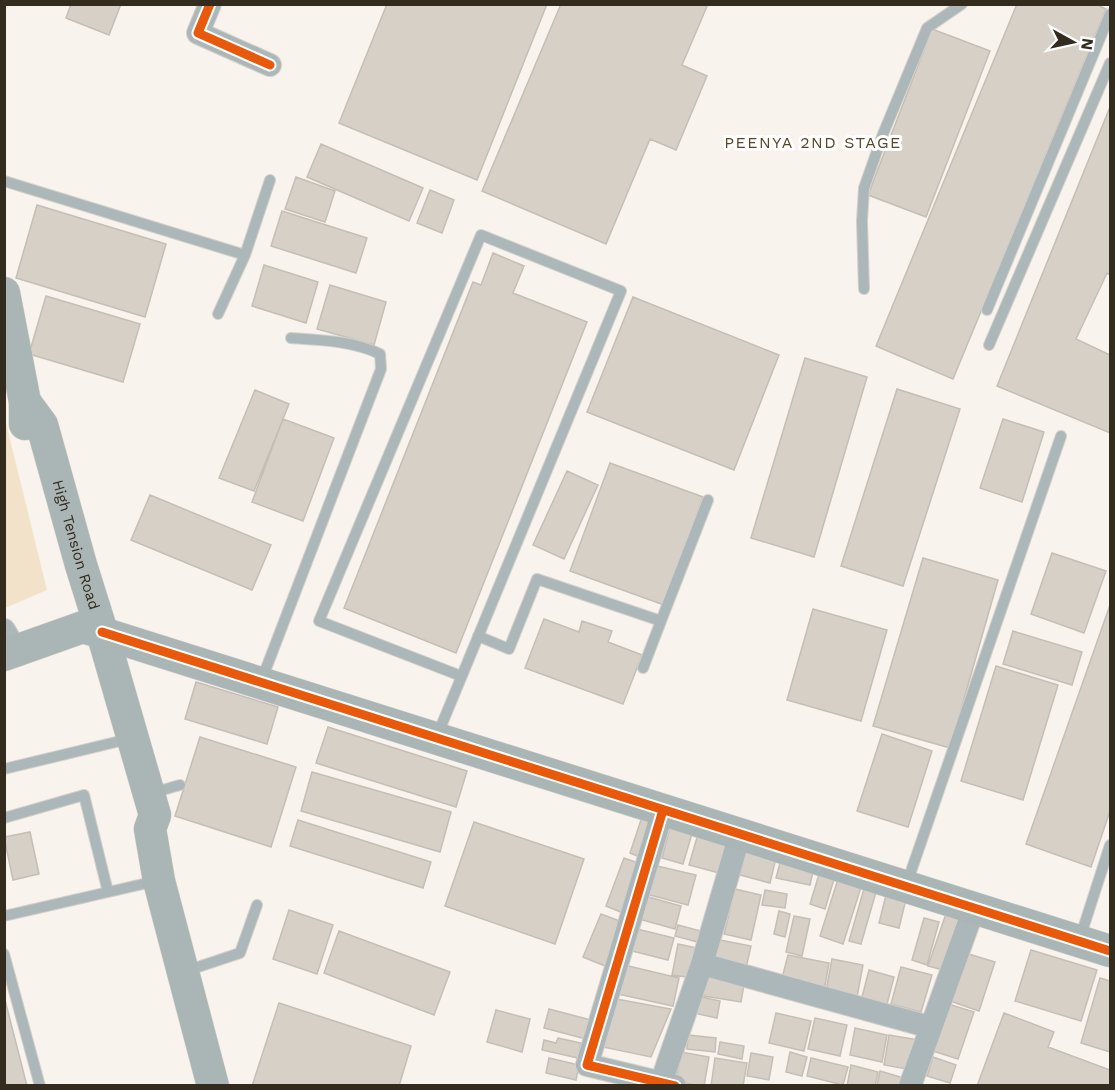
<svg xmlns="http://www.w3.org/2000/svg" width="1115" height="1090" font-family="'Work Sans',sans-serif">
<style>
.green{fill:#f2e2ca}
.building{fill:#d7d0c7;stroke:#c4beb6;stroke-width:1.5}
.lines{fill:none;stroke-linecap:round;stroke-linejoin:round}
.lane-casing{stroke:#d4cfc8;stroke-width:12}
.street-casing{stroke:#d4cfc8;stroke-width:24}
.secondary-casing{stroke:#d4cfc8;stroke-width:33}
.lane{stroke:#acb7ba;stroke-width:10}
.street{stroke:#acb7ba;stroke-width:22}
.secondary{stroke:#aab5b6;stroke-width:32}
.cycleway-casing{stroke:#fff;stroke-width:13}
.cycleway{stroke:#e8590c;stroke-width:9}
.labels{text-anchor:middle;stroke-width:6;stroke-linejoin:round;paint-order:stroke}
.street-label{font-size:15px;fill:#342b1f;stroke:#fff}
.neighbourhood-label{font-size:16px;letter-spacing:1.5px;fill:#584629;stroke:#fff}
</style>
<rect width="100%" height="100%" fill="#f8f3ec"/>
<path class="green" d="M5,419L47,590L5,608H4Z"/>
<path class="building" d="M71,4H121L109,35L66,18Z
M387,4H547L477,180L339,123Z
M561,4H708L682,65L707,76L676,150L650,139L606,244L482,191Z
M1017,4H1096L1106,9L953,379L876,346Z
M932,29L990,51L926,217L868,195Z
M1110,107V275L1107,273L1076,339L1110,355V433L997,386Z
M321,144L423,188L409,221L307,177Z
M296,177L335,191L325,222L285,209Z
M430,190L454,200L442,233L417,223Z
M37,205L166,244L145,317L16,278Z
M282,211L367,238L356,273L271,246Z
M493,253L524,266L513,293L587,322L456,653L344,608L473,282L481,285Z
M264,265L318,282L306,323L252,306Z
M330,285L386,302L374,345L317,329Z
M46,296L140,324L123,382L29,354Z
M633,297L779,355L734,470L587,412Z
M805,358L867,377L814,557L751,538Z
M897,389L960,409L903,586L841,566Z
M255,390L289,404L254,491L219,478Z
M283,419L334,438L303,521L252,502Z
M1003,419L1044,432L1022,502L980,488Z
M610,463L703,497L664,605L570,571Z
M567,471L598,485L564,559L533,545Z
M150,495L271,545L252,590L131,540Z
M1052,553L1106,571L1084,633L1031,614Z
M923,558L998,580L950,748L873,726Z
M1110,605V811L1091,867L1026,844Z
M813,609L887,630L861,721L787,700Z
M544,619L579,632L582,621L612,631L608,642L642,655L623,704L525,668Z
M1013,631L1082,652L1072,685L1003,664Z
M996,666L1058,685L1023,800L961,781Z
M196,682L278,707L267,744L185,719Z
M328,727L467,771L456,807L316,763Z
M882,734L932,751L908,827L857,811Z
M200,737L296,767L271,847L175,816Z
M312,772L451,812L440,852L301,811Z
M642,817L655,821L642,858L630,853Z
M298,820L431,862L423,888L290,846Z
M672,820L694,827L683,864L662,858Z
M474,822L584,859L555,944L445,906Z
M30,832L39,874L13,880L4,837Z
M698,834L731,843L723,874L689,865Z
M746,850L776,858L770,883L740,875Z
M624,858L641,864L623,913L606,906Z
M781,859L814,867L810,885L776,878Z
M653,865L696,875L688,905L646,894Z
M820,871L835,876L825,909L810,904Z
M839,876L862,884L843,944L820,936Z
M735,889L761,895L751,940L724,934Z
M864,889L876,892L861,944L849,941Z
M765,890L787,894L785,908L762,905Z
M886,895L906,899L899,928L879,923Z
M645,896L681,906L675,929L639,919Z
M948,908L965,914L943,970L928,966Z
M289,910L333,925L317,974L273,959Z
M779,911L790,914L785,937L774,934Z
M601,914L622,922L605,966L583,957Z
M794,916L810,919L802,956L786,952Z
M924,918L939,922L927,965L912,960Z
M678,925L708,933L705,944L675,936Z
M633,928L674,938L668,960L628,950Z
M339,931L450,972L434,1015L324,973Z
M715,939L751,946L746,968L710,960Z
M678,944L702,949L694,978L672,975Z
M1031,950L1097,970L1081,1021L1015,1001Z
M962,952L995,962L979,1011L947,1000Z
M788,955L829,963L824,991L781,982Z
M832,959L863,965L857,997L826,991Z
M620,964L679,978L673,1006L613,993Z
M901,967L932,975L921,1012L891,1004Z
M869,970L894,977L887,1004L862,997Z
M707,972L745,979L741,1002L703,996Z
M1100,978L1110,981V1052L1081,1043Z
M4,996L27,1086H4Z
M697,996L720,1001L717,1018L693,1013Z
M611,998L671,1009L651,1057L603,1047Z
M279,1003L411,1046L399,1086H252Z
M948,1004L974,1012L958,1059L933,1051Z
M549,1009L591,1020L586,1039L544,1028Z
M496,1010L530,1019L522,1052L487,1042Z
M776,1013L811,1021L804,1051L769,1043Z
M1004,1013L1054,1032L1048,1047L1110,1070V1086H977Z
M815,1018L847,1025L840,1056L808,1049Z
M855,1028L887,1035L882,1062L850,1055Z
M688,1035L716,1038L715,1052L687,1049Z
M889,1035L919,1040L912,1070L884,1065Z
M558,1038L581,1043L578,1058L542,1050L544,1040L556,1043Z
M720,1042L744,1046L742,1059L718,1054Z
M681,1052L709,1057L704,1086L676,1082Z
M790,1052L807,1057L802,1076L786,1072Z
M751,1053L773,1057L769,1080L747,1076Z
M933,1057L956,1065L950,1083L927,1076Z
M549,1058L579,1065L576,1080L546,1073Z
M715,1058L747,1063L743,1086H711Z
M811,1058L848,1067L843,1085L807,1076Z
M851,1065L878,1072L875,1086H847Z
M880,1071L907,1079L905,1086H877Z"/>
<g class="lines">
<g class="lane-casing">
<path id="lane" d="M4,181L245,255L270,180
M864,289L862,221L864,188L883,134L927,28L962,4
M987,310L1110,14
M218,314L245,255
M989,345L1110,63
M478,636L509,649L537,579L661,621L708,500
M643,668L661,621
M262,679L381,369L380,354C353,341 321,340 291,338
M437,736L621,291L481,235L319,621L461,676
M4,769L116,742
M152,793L180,785
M4,818L84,795L108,892
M907,883L1061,436
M4,916L156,881
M1080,938L1110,845
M4,954L40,1086
M186,971L240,953L257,905"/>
</g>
<g class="street-casing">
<path id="street" d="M210,4L198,33L270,65
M4,630L16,650
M663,810L587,1065L675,1086
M702,964L930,1027
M660,1086L702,964L740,834
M910,1086L974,908"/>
</g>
<g class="secondary-casing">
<g id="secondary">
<path d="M4,293L25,402V424"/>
<path id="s1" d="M25,402L42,425L81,565L102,632L155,815L150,829L159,881L213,1086"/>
<path d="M4,655L83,627L1110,951"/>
</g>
</g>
<use href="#lane" class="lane"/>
<use href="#street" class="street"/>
<use href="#secondary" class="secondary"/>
<g class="cycleway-casing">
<path id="cycleway" d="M210,4L198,33L270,65
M102,632L1110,951
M663,810L587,1065L675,1086"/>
</g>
<use href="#cycleway" class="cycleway"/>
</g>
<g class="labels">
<g class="street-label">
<text dy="5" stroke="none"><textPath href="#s1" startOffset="153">High Tension Road</textPath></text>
</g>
<g class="neighbourhood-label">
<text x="813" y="148">PEENYA 2ND STAGE</text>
</g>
</g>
<rect width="1115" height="1090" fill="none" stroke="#342b1f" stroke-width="12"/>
<g transform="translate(1073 42) rotate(98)" stroke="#ffffff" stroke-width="4.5" paint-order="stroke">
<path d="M0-4.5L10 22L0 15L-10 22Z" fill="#342b1f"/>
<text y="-9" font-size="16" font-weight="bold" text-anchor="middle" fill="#342b1f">N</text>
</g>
</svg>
